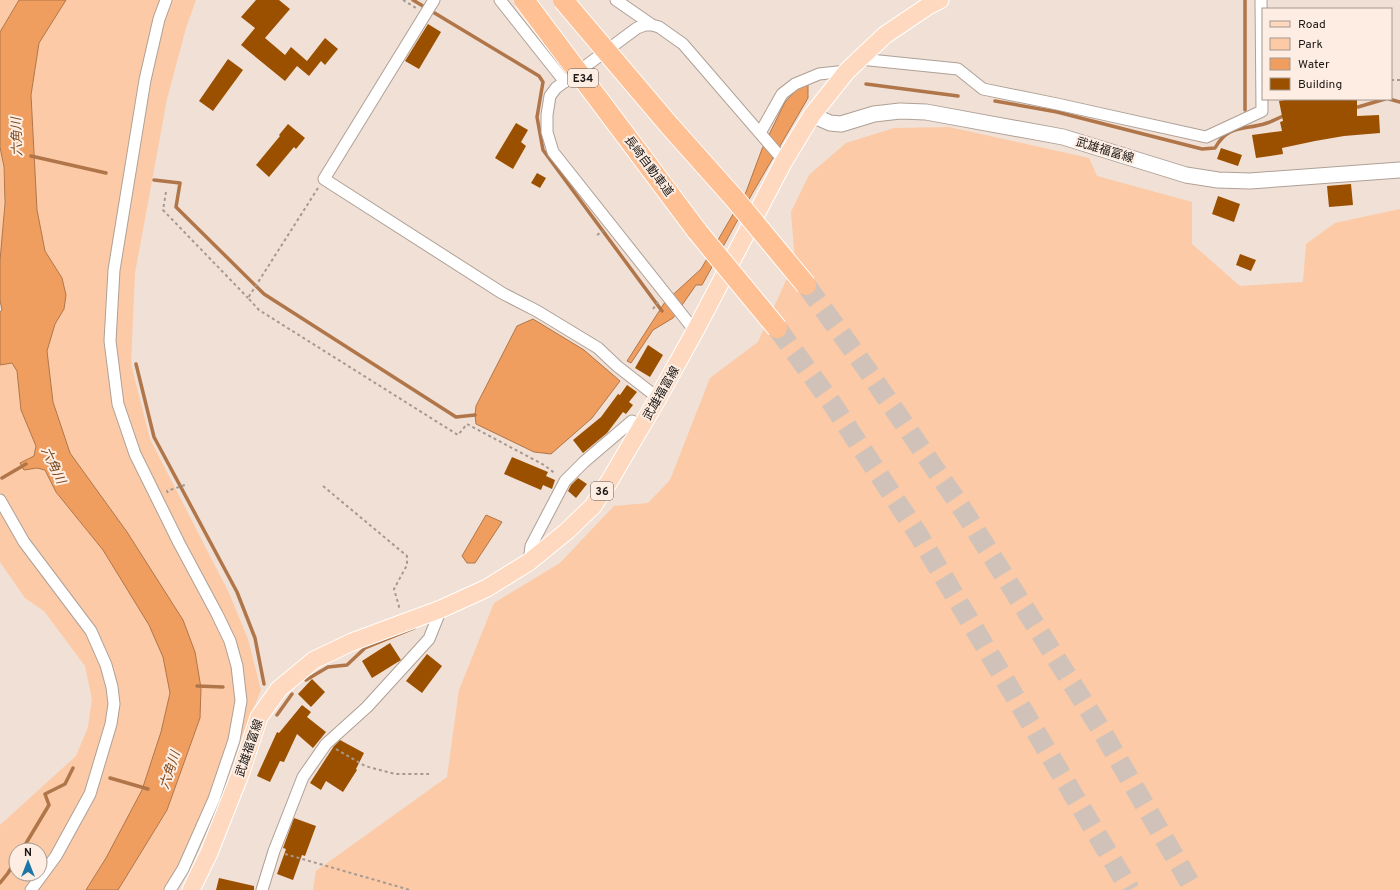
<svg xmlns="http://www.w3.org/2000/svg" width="1400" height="890" font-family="Overpass,'Noto Sans JP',sans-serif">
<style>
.green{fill:#fccaa6;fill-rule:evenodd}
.water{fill:#ef9e60;stroke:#b07649}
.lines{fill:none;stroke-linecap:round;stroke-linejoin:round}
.stream{stroke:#b07649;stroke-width:3.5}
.building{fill:#9b5000}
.highway-tunnel{stroke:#d0c2b8;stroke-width:20;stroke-dasharray:20 10;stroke-linecap:butt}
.street-casing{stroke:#afa096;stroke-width:13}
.secondary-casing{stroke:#afa096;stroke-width:17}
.primary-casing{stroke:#fff;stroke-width:19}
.highway-casing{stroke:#fff;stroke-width:22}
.path{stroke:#a59990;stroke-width:2;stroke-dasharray:3 3;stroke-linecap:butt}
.street{stroke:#fff;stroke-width:11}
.secondary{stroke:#fff;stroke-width:15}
.primary{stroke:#ffd9bf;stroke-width:17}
.highway{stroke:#ffc094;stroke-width:20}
.highway-bridge-casing{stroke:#fff;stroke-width:22;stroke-linecap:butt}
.highway-bridge{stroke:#ffc094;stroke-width:20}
.labels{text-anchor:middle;stroke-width:4;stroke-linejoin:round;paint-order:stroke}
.shield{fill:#fdede3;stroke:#605852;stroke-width:1}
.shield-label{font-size:11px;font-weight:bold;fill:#1d1814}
.street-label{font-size:12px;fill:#1d1814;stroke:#fdede3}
.water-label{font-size:13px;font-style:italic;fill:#7d481b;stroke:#fdede3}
</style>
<rect width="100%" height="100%" fill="#f0e0d5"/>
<path class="green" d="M0,0H19L0,32Z
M66,0H196L186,28L167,99L135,273L131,364L150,439L229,593L248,639L261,690L239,744L229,750L178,867L164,890H118L167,810L200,718L127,532L70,453L53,402L47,351L55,324L64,309L62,278L45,251L37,210L31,95L39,43Z
M949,127L1089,158L1097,176L1192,202V244L1240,286L1303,282L1306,244L1335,223L1400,209V890H313L316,871L447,777L459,690L494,603L560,563L614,506L648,503L670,480L710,378L758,342L795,261L791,212L809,175L846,143L894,128Z
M0,147C7,185 3,223 0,261Z
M13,363L17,371L21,410L36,446L34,456L20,463L24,470L37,468L45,470L56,492L103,550L149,625L163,657L170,693L161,732L142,790L106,858L86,890H0V825L76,756L88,727L92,699L85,666L44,611L25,598L0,562V365ZM16,850H40V874H16Z"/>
<path class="water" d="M19,0H66L39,43L31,95L37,210L45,251L62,278L66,295L64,309L55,324L47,351L53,402L70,453L127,532L183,620L195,652L201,688L200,718L167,810L118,890H86L106,858L142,790L161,732L170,693L163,657L149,625L103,550L56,492L45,470L37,468L24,470L20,463L34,456L36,446L21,410L17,371L12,363L0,365V312L2,310L0,300V261L5,203L4,167L0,147V32Z
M808,85V98L752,194L702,285H696L673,318L653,330L631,363L627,361L665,302L701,269L746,192L762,149L785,102L797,89Z
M533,319L584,350L620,381L592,418L551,454L534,452L476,424L475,415L476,406L517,326Z
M486,515L502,522L475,563H467L462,556Z"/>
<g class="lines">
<path class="stream" d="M413,0L539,76L543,82L537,117L543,150L662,311
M1245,0V110
M866,84L958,96
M1389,99L1400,102
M995,101L1057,112L1202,149L1215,148C1229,123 1244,131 1267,123C1273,121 1279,118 1285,115
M1353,107H1358L1385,99
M31,156L106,173
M154,180L180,183L176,207L264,294L456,417L475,415
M136,364L154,437L237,592L255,638L264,684
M2,478L26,464
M306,680L328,667L347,665L365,648L414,628
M197,686L223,687
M277,715L292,694
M110,778L148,789
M22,850L49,805L45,794L65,784L73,768
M0,883L8,873L16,860"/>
</g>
<path class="building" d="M256,0H279L290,9L265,38L285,55L291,47L307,61L325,38L338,49L325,65L321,61L309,76L297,66L285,81L241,45L255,28L241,17Z
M428,24L441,32L419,69L405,61Z
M228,59L243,70L213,111L199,101Z
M1290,99H1357V116L1379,115L1380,133L1344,136L1315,141L1282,148L1283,154L1256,158L1252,135L1282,131L1280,122L1283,121L1279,101Z
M516,123L528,130L521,142L526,146L513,169L495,158Z
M288,124L305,138L296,149L294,147L269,177L256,165L280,136L279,135Z
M1221,148L1242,155L1238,166L1217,159Z
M537,173L546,178L540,188L531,183Z
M1351,184L1353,205L1329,207L1327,186Z
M1218,196L1240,204L1234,222L1212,214Z
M1240,254L1256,260L1251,271L1236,265Z
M648,345L663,355L650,377L635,368Z
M627,385L637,392L629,402L633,405L626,414L623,412L607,433L583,453L573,440L601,417L618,394L620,395Z
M512,457L548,472L546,476L555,480L552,489L543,485L541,490L504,474Z
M578,478L587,484L576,498L568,491L571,485Z
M390,643L401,660L372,678L362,661Z
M427,654L442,666L422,693L406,681Z
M312,679L325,692L311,707L298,694Z
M302,705L311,712L307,717L326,732L313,748L297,734L284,762L280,761L270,782L257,776L277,732L279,733Z
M340,740L364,753L356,769L357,770L343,792L326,781L321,790L310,783L334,746Z
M294,818L316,826L305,856L302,855L293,880L277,874L286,849L283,848Z
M219,878L254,886V890H216Z"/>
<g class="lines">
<path class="highway-tunnel" d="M806,285L868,371L961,507L1100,728L1194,890
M777,328L831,402L918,534L1130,890"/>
<g class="street-casing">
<path id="street" d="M166,0L159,19L145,80L130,172L114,270L110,341L118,404L135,454L179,543L217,614L230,641L237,666L241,701L234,740L214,799L183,869L170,890
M434,0L324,179L502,293L537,311L598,348L617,366L658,398
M500,0L565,82
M616,0L652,25L659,27L683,44L784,161
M652,25H645L637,28L556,88L550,96L547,115V132L553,152L695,331
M860,59L958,69L983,89L1057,104L1206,137L1262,111L1261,0
M760,133L782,94L795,84L819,74L847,71
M0,500L24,542L91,631L106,665L112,687L114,704L111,724L90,794L56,856L31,890
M529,562L531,546L565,481L584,462L632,421L642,426
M262,890L274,851L303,777L326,744L367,707L429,639L441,609"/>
</g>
<g class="secondary-casing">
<path id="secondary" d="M812,115L830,123L841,124L874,114L900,111L926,112L1063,137L1186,175L1218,180L1250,181L1400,170"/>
</g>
<g class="primary-casing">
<path id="primary" d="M191,890L209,853L241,772L259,717L279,689L314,660L352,642L441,609L487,588L529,562L567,531L593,506L610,480L658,398L695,331L784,161L812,115L847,71L885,35L928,6L940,0"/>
</g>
<g class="highway-casing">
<path id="highway" d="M669,125L734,198
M641,156L697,231"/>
</g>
<path class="path" d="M403,0L416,8
M1391,80H1400
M318,188L248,298L259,310L458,435L467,424L544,465L556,474
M166,192L163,210L248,298
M597,235L603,231
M653,309L658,302
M323,486L407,556V565L394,589L400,610
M168,493L167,491L185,485
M336,749L365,766L395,774H429
M285,854L410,890"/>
<use href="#street" class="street"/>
<use href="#secondary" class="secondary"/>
<use href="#primary" class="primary"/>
<use href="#highway" class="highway"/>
<g class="highway-bridge-casing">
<path id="highway-bridge" d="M524,0L641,156
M563,0L669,125
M734,198L806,285
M697,231L777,328"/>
</g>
<use href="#highway-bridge" class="highway-bridge"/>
</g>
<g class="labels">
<g class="shield">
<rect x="568" y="69" width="30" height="18" rx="3"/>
<rect x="591" y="482" width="22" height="18" rx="3"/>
</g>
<g class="shield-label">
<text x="583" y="82">E34</text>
<text x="602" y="495">36</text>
</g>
<g class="street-label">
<text transform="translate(1105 150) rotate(17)" y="4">武雄福富線</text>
<text transform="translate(649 166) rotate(53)" y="4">長崎自動車道</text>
<text transform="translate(661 393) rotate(-60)" y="4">武雄福富線</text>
<text transform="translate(249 748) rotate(-71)" y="4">武雄福富線</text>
</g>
<g class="water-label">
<text transform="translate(16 137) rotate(-92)" y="5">六角川</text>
<text transform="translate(54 465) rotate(64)" y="5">六角川</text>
<text transform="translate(169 770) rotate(-72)" y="5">六角川</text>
</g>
</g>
<rect x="1262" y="8" width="130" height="92" fill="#fdede3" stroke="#a39890"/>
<rect x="1270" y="21" width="20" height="6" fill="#ffd9bf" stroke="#a39890"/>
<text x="1298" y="28" font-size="12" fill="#1d1814">Road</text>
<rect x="1270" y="38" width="20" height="12" fill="#fccaa6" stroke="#a39890"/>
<text x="1298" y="48" font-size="12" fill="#1d1814">Park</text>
<rect x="1270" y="58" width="20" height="12" fill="#ef9e60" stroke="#a39890"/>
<text x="1298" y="68" font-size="12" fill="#1d1814">Water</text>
<rect x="1270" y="78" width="20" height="12" fill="#9b5000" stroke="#a39890"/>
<text x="1298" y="88" font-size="12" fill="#1d1814">Building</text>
<g transform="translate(28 862)"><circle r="19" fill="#fdede3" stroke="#a39890"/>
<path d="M0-3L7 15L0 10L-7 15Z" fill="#1c77a6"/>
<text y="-6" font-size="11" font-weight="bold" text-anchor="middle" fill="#1d1814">N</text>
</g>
</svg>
